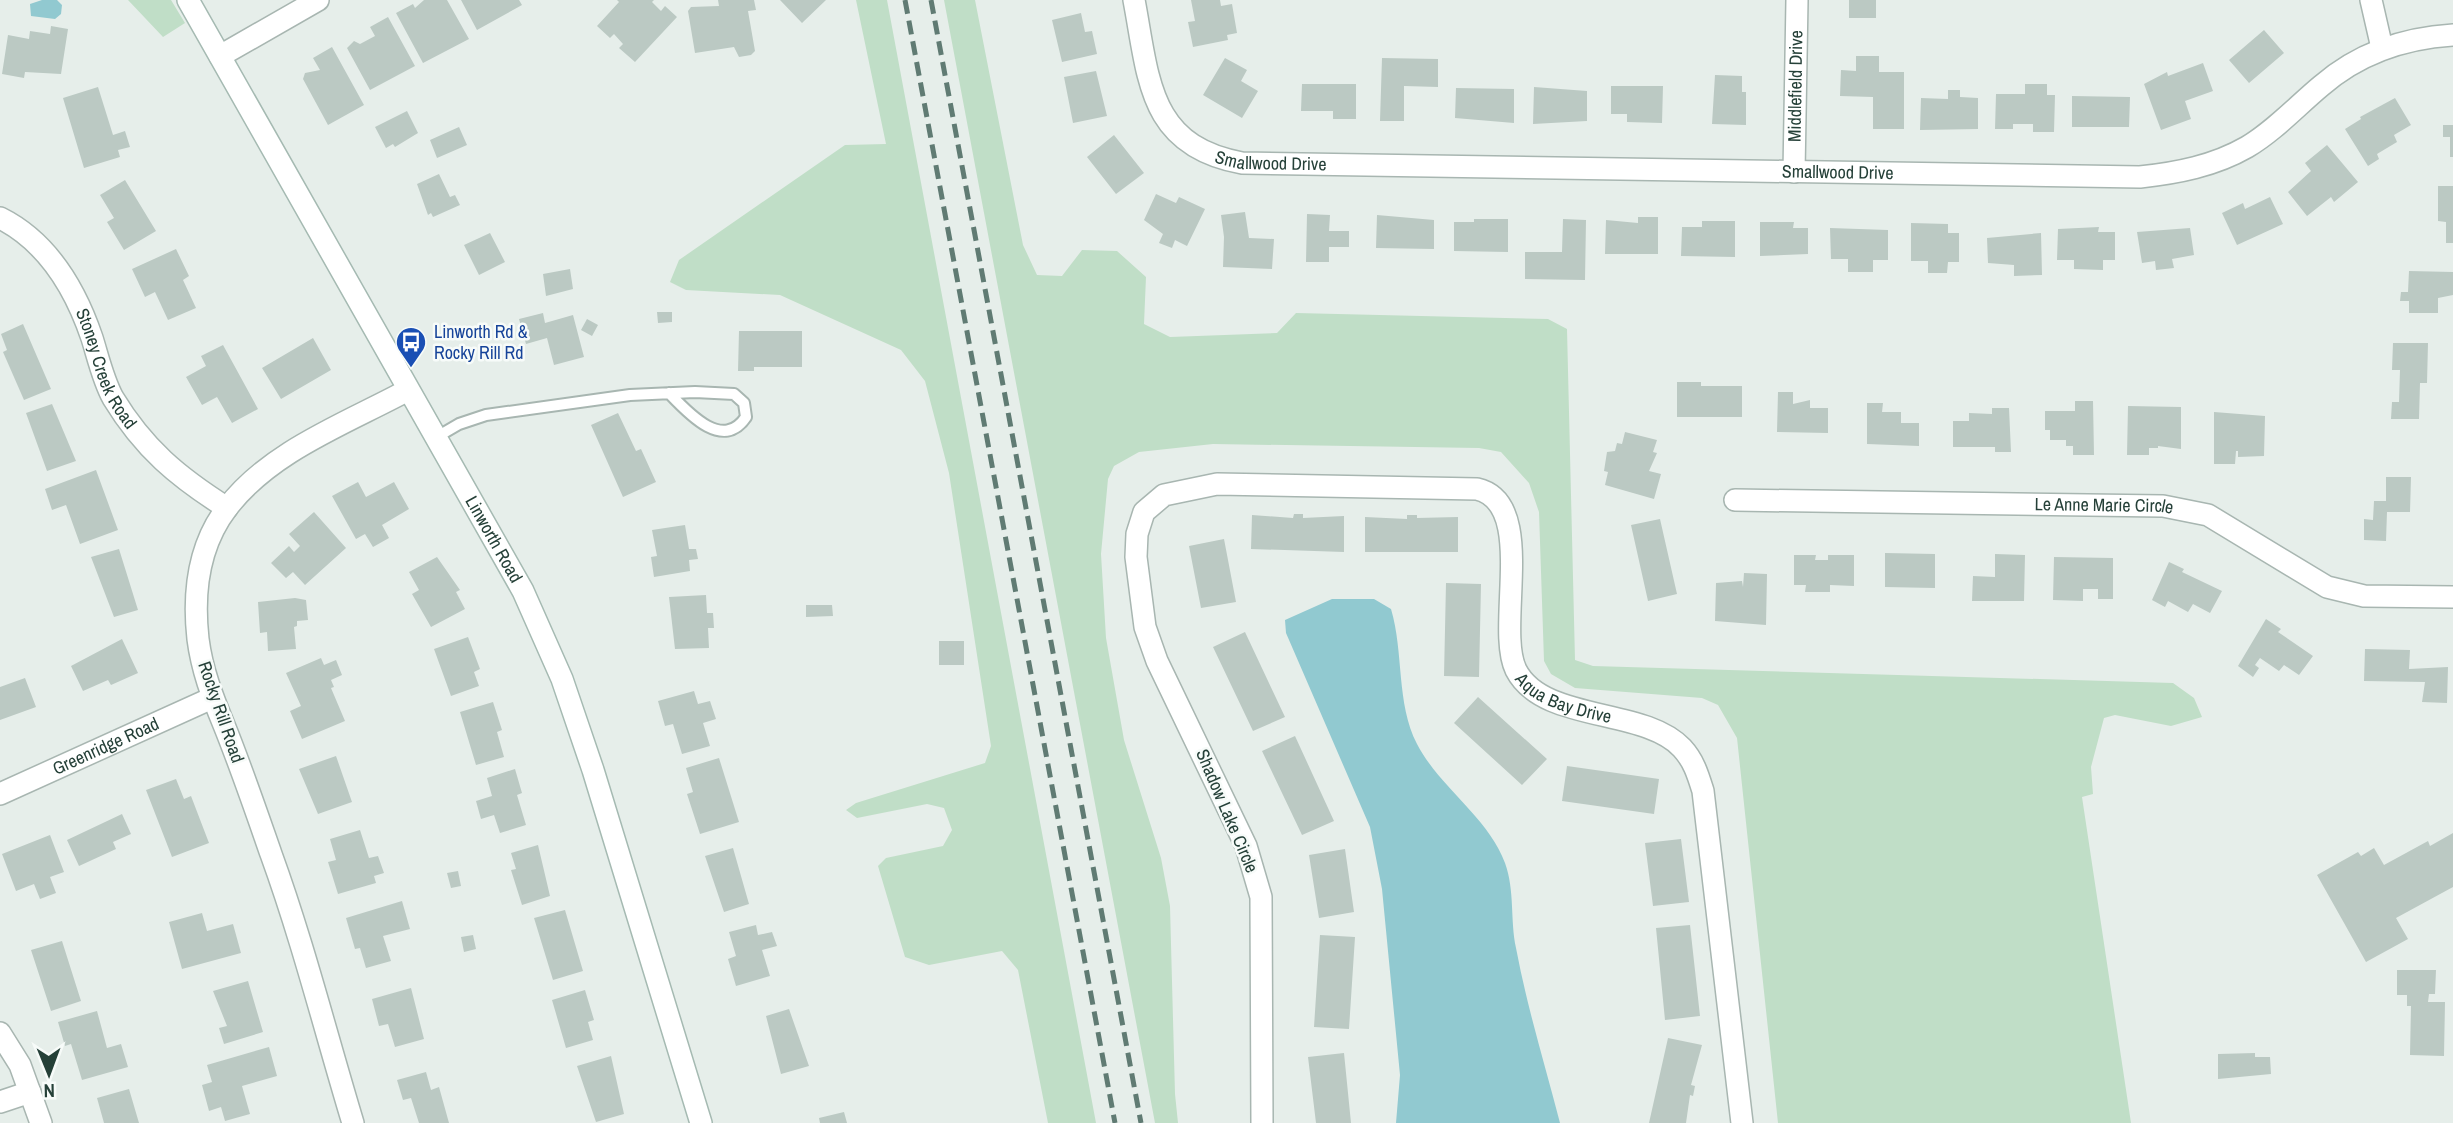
<svg xmlns="http://www.w3.org/2000/svg" width="2453" height="1123" font-family="'Archivo Narrow',sans-serif">
<style>
.green{fill:#c0dec7}
.water{fill:#91c9d0}
.building{fill:#bbc9c3}
.lines{fill:none;stroke-linecap:round;stroke-linejoin:round}
.service-casing{stroke:#a8b6b1;stroke-width:14}
.minor-casing{stroke:#a8b6b1;stroke-width:24}
.secondary-casing{stroke:#a5bab2;stroke-width:24}
.service{stroke:#fff;stroke-width:10}
.minor{stroke:#fff;stroke-width:21}
.secondary{stroke:#fff;stroke-width:21}
.rail{stroke:#607b73;stroke-width:5;stroke-dasharray:14 7;stroke-linecap:butt}
.labels{text-anchor:middle;stroke-width:5;stroke-linejoin:round;paint-order:stroke}
.street-label{font-size:18px;fill:#254038;stroke:#f7fbf9}
.transit-label{font-size:18px;fill:#164399;stroke:#f7fbf9;text-anchor:start}
</style>
<rect width="100%" height="100%" fill="#e6eeea"/>
<path class="green" d="M128,0H171L185,23L163,37Z
M856,0H887L1096,1123H1048L1018,970L1002,951L929,965L905,957L878,866L886,858L943,846L952,830L944,808L927,804L857,818L846,810L856,803L985,763L991,746L949,473L925,381L901,350L780,295L686,290L670,282L679,260L845,145L886,144Z
M944,0H975L1023,245L1037,275L1062,276L1082,250L1117,251L1146,277L1144,324L1170,337L1277,333L1296,313L1548,319L1567,329L1575,660L1593,666L2173,683L2194,698L2202,717L2171,726L2115,715L2104,718L2091,767L2093,794L2082,797L2131,1123H1778L1737,738L1718,705L1702,698L1575,688L1551,674L1544,661L1539,512L1529,483L1501,452L1479,448L1213,444L1139,452L1114,466L1108,479L1101,554L1106,638L1124,740L1161,858L1170,906L1175,1094L1178,1123H1155Z"/>
<path class="water" d="M42,0H57L62,5L61,14L55,19L31,16L30,4Z
M1332,599H1374L1391,609C1404,653 1396,703 1417,744C1440,788 1488,817 1505,863C1515,891 1510,920 1516,948C1527,1007 1545,1065 1560,1123H1396L1400,1075L1382,889L1370,827L1286,633L1285,620Z"/>
<path class="building" d="M424,0H447L469,39L423,63L396,13L413,4L415,8Z
M461,0H519L522,5L477,30Z
M617,0H654L652,2L661,11L665,6L677,17L635,62L619,48L623,44L614,34L610,38L597,26L619,2Z
M718,0H754L756,10L748,11L755,51L751,55L739,57L734,47L695,53L688,11L691,7L719,6Z
M780,0H826L802,23Z
M1191,0H1220L1221,6L1232,4L1237,33L1227,35L1228,40L1193,47L1188,22L1195,21Z
M1849,0H1876V18H1849Z
M1081,13L1085,32L1092,31L1097,54L1062,62L1052,20Z
M388,17L415,66L370,90L347,48L354,41L360,44L375,36L370,27Z
M51,26L68,29L61,74L25,72L24,78L2,74L8,35L29,39L30,31L50,34Z
M2264,30L2284,53L2249,83L2229,60Z
M332,47L364,105L328,125L303,79L305,73L320,70L313,58Z
M1856,56H1879V72H1904V129H1873V97L1840,96L1841,70L1856,71Z
M1225,58L1247,70L1241,81L1258,91L1242,118L1203,95Z
M1382,58L1438,59V87L1404,86V121H1380Z
M2203,63L2213,91L2185,101L2191,119L2161,130L2144,84L2167,72L2168,76Z
M1096,71L1107,116L1073,123L1064,77Z
M1715,75L1742,76V92H1746V125L1712,124Z
M1302,84H1356V119H1333V111H1301Z
M2025,84H2047V95H2055L2054,132H2033V124H2013V129H1995L1996,94H2025Z
M1611,86H1663L1662,123L1627,122V114H1611Z
M98,87L113,135L125,131L130,147L118,150L120,157L84,168L63,98Z
M1534,87L1587,91V121L1533,124Z
M1456,88L1514,89V123L1455,118Z
M1948,90H1960V97L1978,98V129L1920,130L1921,98L1948,99Z
M2072,96L2130,97L2129,127H2072Z
M2395,98L2411,125L2394,135L2397,142L2377,154L2379,159L2368,166L2345,129L2361,119L2360,117Z
M407,111L418,133L395,147L393,144L386,148L375,127Z
M2443,125H2453V157H2450V137H2443Z
M459,127L467,145L437,158L430,140Z
M1114,135L1144,173L1116,194L1087,157Z
M2327,145L2358,182L2334,202L2331,197L2307,216L2288,192L2311,171L2305,163Z
M439,174L450,197L455,195L460,205L433,217L431,213L428,215L417,184Z
M125,180L156,231L124,250L107,222L114,218L100,195Z
M2438,186H2453V243H2446V222L2438,221Z
M1156,194L1176,203L1179,197L1205,209L1187,246L1175,240L1172,248L1159,243L1163,234L1144,220Z
M2270,197L2283,224L2237,245L2222,213L2243,203L2245,209Z
M1245,212L1249,238L1274,239L1272,269L1223,267L1224,237L1221,215Z
M1307,214L1330,215L1329,231H1349V247H1329V262H1306Z
M1377,215L1434,220V249L1376,248Z
M1638,217H1658V254H1605L1606,220L1638,223Z
M1474,219H1508V252L1454,251V222H1474Z
M1563,219L1586,220L1585,280L1525,279V252H1562Z
M1702,221H1735V257L1681,256L1682,227H1702Z
M1760,222H1794L1793,228H1808V254L1760,256Z
M1911,223L1948,224V233H1959V262H1948L1947,273H1928V261H1911Z
M2099,227L2098,232H2115V260H2103V270L2074,269V260H2057L2058,229Z
M1830,228L1888,230V260H1873V272H1848V259H1831Z
M2190,228L2194,255L2172,259L2174,268L2156,270L2155,261L2142,263L2137,232Z
M490,233L505,262L479,275L464,245Z
M2041,233L2042,275L2014,276V265L1988,263L1987,238Z
M176,249L189,276L183,280L196,308L168,320L155,292L145,297L132,269Z
M570,269L573,289L546,296L543,274Z
M2409,271L2453,272V295L2438,298V313H2409V301H2400L2401,292H2408Z
M657,312H672V322L658,323Z
M543,313L545,323L573,315L584,357L554,365L547,338L526,344L519,319Z
M587,319L598,325L592,336L581,330Z
M23,324L51,389L24,400L3,352L7,350L1,334Z
M739,331H802V367H754V371H738Z
M313,338L331,370L281,399L262,368Z
M2393,343H2428L2427,383H2420L2419,419H2391L2392,402H2399L2400,370H2392Z
M223,345L258,409L232,423L217,397L202,405L186,377L206,366L201,356Z
M1677,382H1701V386H1742V417H1677Z
M1778,392H1793V404L1810,400V408H1828V433L1777,432Z
M2075,401H2093L2094,455H2073V446H2066V440H2050V430H2045V411H2075Z
M1867,403H1883L1882,412H1901V423H1919V446L1867,444Z
M52,404L76,461L47,471L26,413Z
M2128,406L2181,407V449L2158,446V448H2149V455H2127Z
M1992,408H2009L2011,452H1995V447H1953V421H1969V413L1992,414Z
M2214,412L2265,416L2264,456L2238,457V451H2236L2235,464H2214Z
M618,413L636,451L641,449L656,482L623,497L591,425Z
M1625,432L1657,440L1653,452L1657,453L1649,471L1661,474L1654,499L1605,485L1608,472L1604,471L1607,452L1615,451L1617,443L1622,444Z
M96,470L118,530L80,544L66,505L52,510L45,489Z
M2386,477H2411L2410,512H2387L2386,541L2364,540V519L2373,520L2374,501H2386Z
M358,482L366,497L394,482L409,509L382,525L389,538L373,547L365,534L356,539L332,496Z
M314,512L346,548L305,585L293,572L286,578L271,563L289,546L294,552L300,546L289,534Z
M1294,514H1303V518L1344,516V552L1251,549L1252,515L1293,518Z
M1407,515H1417V518L1458,517V552H1365V517L1407,519Z
M1660,519L1677,594L1648,601L1631,525Z
M685,525L689,549H696L698,559L689,560L690,571L654,577L651,557L657,556L652,530Z
M1224,539L1236,602L1201,608L1189,546Z
M119,549L138,610L114,617L91,557Z
M1885,553L1935,554V588L1885,587Z
M1995,554L2025,555L2024,601H1972L1973,576L1995,577Z
M1794,555H1816L1815,560H1828V555H1854V586L1830,585V592H1805L1806,585H1794Z
M437,557L460,590L456,592L465,609L431,627L412,594L419,590L409,572Z
M2054,557L2113,558V599H2098V589H2083V601L2053,600Z
M2169,562L2184,569L2182,572L2222,591L2210,613L2193,604L2188,612L2168,601L2165,607L2152,600Z
M1744,573L1767,574L1766,625L1715,621L1716,583L1742,581L1743,587Z
M1446,583L1481,584L1479,677L1444,676Z
M706,595L707,613H713L714,628H708L709,648L675,649L669,597Z
M295,598L306,600L308,620L297,621V626L294,627L296,649L268,651L267,632L260,633L258,602Z
M806,605H832L833,616L806,617Z
M2266,619L2281,629L2278,632L2313,656L2299,675L2284,665L2279,671L2260,658L2255,665L2259,668L2253,677L2238,666Z
M1245,632L1285,717L1253,731L1213,647Z
M468,637L480,669L474,672L479,686L451,696L434,649Z
M122,639L138,673L111,685L108,680L83,691L71,666Z
M939,641H964V665H939Z
M2365,649L2410,650L2409,669L2448,667L2447,703L2422,702L2425,682L2364,681Z
M321,658L324,665L336,660L342,675L331,680L334,687L331,688L345,721L302,739L290,711L301,706L286,673Z
M25,678L36,707L0,720V687Z
M694,691L698,704L710,701L716,719L703,723L710,746L682,754L673,724L665,726L658,701Z
M1478,697L1547,759L1522,785L1454,723Z
M493,702L502,730L497,732L504,757L476,765L460,712Z
M1295,736L1334,821L1302,835L1262,751Z
M336,756L352,802L318,814L299,769Z
M719,758L739,822L700,834L687,794L693,792L686,768Z
M1567,766L1659,779L1654,814L1562,801Z
M515,769L522,793L517,795L526,825L500,833L494,815L481,819L476,801L492,796L487,778Z
M176,779L184,799L191,796L209,843L172,857L146,790Z
M122,814L131,834L113,842L116,849L79,866L67,840Z
M360,830L369,858L378,856L384,873L374,876L376,883L338,894L328,862L336,860L330,839Z
M2453,833V887L2396,918L2408,939L2366,962L2317,875L2358,852L2361,856L2374,848L2384,865L2428,841L2430,846Z
M50,835L64,872L50,877L56,893L40,899L34,884L16,891L2,854Z
M1681,839L1689,902L1653,906L1645,843Z
M538,845L550,896L522,905L511,870L516,869L511,853Z
M733,848L749,904L724,912L705,856Z
M1345,849L1354,912L1319,918L1309,855Z
M458,871L461,886L451,888L447,873Z
M402,901L410,929L383,936L391,961L366,968L360,948L355,949L346,918Z
M565,910L583,971L553,980L534,918Z
M202,913L207,931L233,924L241,953L182,969L169,922Z
M756,925L758,935L772,932L777,946L762,950L770,976L736,986L728,959L736,956L729,932Z
M1690,925L1700,1016L1665,1020L1656,928Z
M473,935L476,949L464,952L461,937Z
M1320,935L1355,937L1349,1029L1314,1027Z
M62,941L81,1001L51,1011L31,950Z
M2397,970H2436L2435,994H2429L2428,1002H2445L2444,1056L2410,1055L2411,1006H2407V995H2397Z
M248,981L263,1032L224,1044L219,1028L227,1026L213,991Z
M411,988L424,1039L395,1047L388,1024L379,1026L372,999Z
M585,990L594,1020L588,1022L593,1040L566,1048L552,1000Z
M789,1009L809,1066L781,1074L766,1016Z
M97,1011L107,1048L121,1044L128,1067L82,1080L71,1044L65,1046L58,1022Z
M1668,1038L1702,1045L1691,1085L1695,1086L1693,1096L1690,1095L1686,1123H1649Z
M269,1047L277,1076L242,1086L250,1114L225,1121L221,1107L209,1111L202,1085L212,1082L207,1065Z
M1344,1053L1351,1123H1316L1308,1057Z
M2255,1053V1057H2270L2271,1074L2218,1079V1054Z
M611,1056L624,1114L596,1122L577,1066Z
M426,1072L431,1090L439,1087L449,1123H419L411,1098L403,1100L397,1080Z
M129,1089L139,1123H104L97,1098Z
M844,1112L847,1123H820L819,1118Z"/>
<g class="lines">
<g class="service-casing">
<path id="service" d="M435,438L459,424L486,415L630,395L695,392L734,394L744,403L746,417C723,451 689,414 669,393"/>
</g>
<g class="minor-casing">
<g id="minor">
<path id="s1" d="M1134,0C1149,79 1148,146 1242,163L2140,177C2177,173 2214,166 2247,147C2274,131 2297,106 2321,86C2359,53 2404,38 2453,35"/>
<path d="M2371,0L2382,48"/>
<path d="M220,56L318,0"/>
<path id="s2" d="M1794,172L1797,0"/>
<path id="s3" d="M0,218C48,242 75,288 92,338C98,357 103,380 113,398C144,449 178,477 227,508"/>
<path id="s4" d="M1735,500L2163,506L2208,515L2327,587L2364,596L2453,597"/>
<path id="s5" d="M0,794L212,698"/>
<path d="M0,1033L20,1065L41,1123"/>
<path d="M0,1102L30,1092"/>
<path d="M353,1123C326,1034 303,942 271,854C256,811 241,767 224,725C212,696 202,670 198,639C193,594 198,546 227,508C270,451 347,423 408,390"/>
<path id="s6" d="M1262,1123L1261,897L1246,846L1157,661L1145,627L1136,557L1137,534L1144,512L1164,495L1217,484L1477,489C1538,503 1495,627 1516,670C1543,723 1644,707 1682,748C1694,761 1698,775 1703,791L1742,1123"/>
</g>
</g>
<g class="secondary-casing">
<g id="secondary">
<path id="s7" d="M188,0L523,591L562,679L593,770L701,1123"/>
</g>
</g>
<use href="#service" class="service"/>
<use href="#minor" class="minor"/>
<use href="#secondary" class="secondary"/>
<path class="rail" d="M905,0L1115,1123
M931,0L1141,1123"/>
</g>
<defs>
<g id="bus-pin" transform="scale(1.575)"><path d="M0 17L-7.5 6A9.5 9.5 0 1 1 7.5 6Z" fill="#1a4fb4" stroke="#f7fbf9"/><path d="M-5-6H5V4H4V6H2V4H-2V6H-4V4H-5ZM-3.5-4V0h7V-4ZM-3.5 1.2v1.5H-2V1.2ZM2 1.2v1.5H3.5V1.2Z" fill="#fff"/></g>
</defs>
<g fill-rule="evenodd">
<use href="#bus-pin" x="411" y="342"/>
</g>
<g class="labels">
<g class="street-label">
<text dy="6" stroke="none"><textPath href="#s2" startOffset="86">Middlefield Drive</textPath></text>
<text dy="6" stroke="none"><textPath href="#s1" startOffset="243">Smallwood Drive</textPath></text>
<text dy="6" stroke="none"><textPath href="#s1" startOffset="810">Smallwood Drive</textPath></text>
<text dy="6" stroke="none"><textPath href="#s3" startOffset="189">Stoney Creek Road</textPath></text>
<text dy="6" stroke="none"><textPath href="#s4" startOffset="369">Le Anne Marie Circle</textPath></text>
<text dy="6" stroke="none"><textPath href="#s7" startOffset="620">Linworth Road</textPath></text>
<text dy="6" stroke="none"><textPath href="#s6" startOffset="1232">Aqua Bay Drive</textPath></text>
<text transform="translate(221 712) rotate(71)" y="6">Rocky Rill Road</text>
<text dy="6" stroke="none"><textPath href="#s5" startOffset="116">Greenridge Road</textPath></text>
<text transform="translate(1227 811) rotate(67)" y="6">Shadow Lake Circle</text>
</g>
<g class="transit-label">
<text x="434" y="338">Linworth Rd &amp;<tspan x="434" dy="21">Rocky Rill Rd</tspan></text>
</g>
</g>
<g transform="translate(49 1074) rotate(179)" stroke="#f7fbf9" stroke-width="5" paint-order="stroke">
<path d="M0-5L12 26L0 18L-12 26Z" fill="#254038"/>
<text y="-10" font-size="19" font-weight="bold" text-anchor="middle" fill="#254038">N</text>
</g>
</svg>
